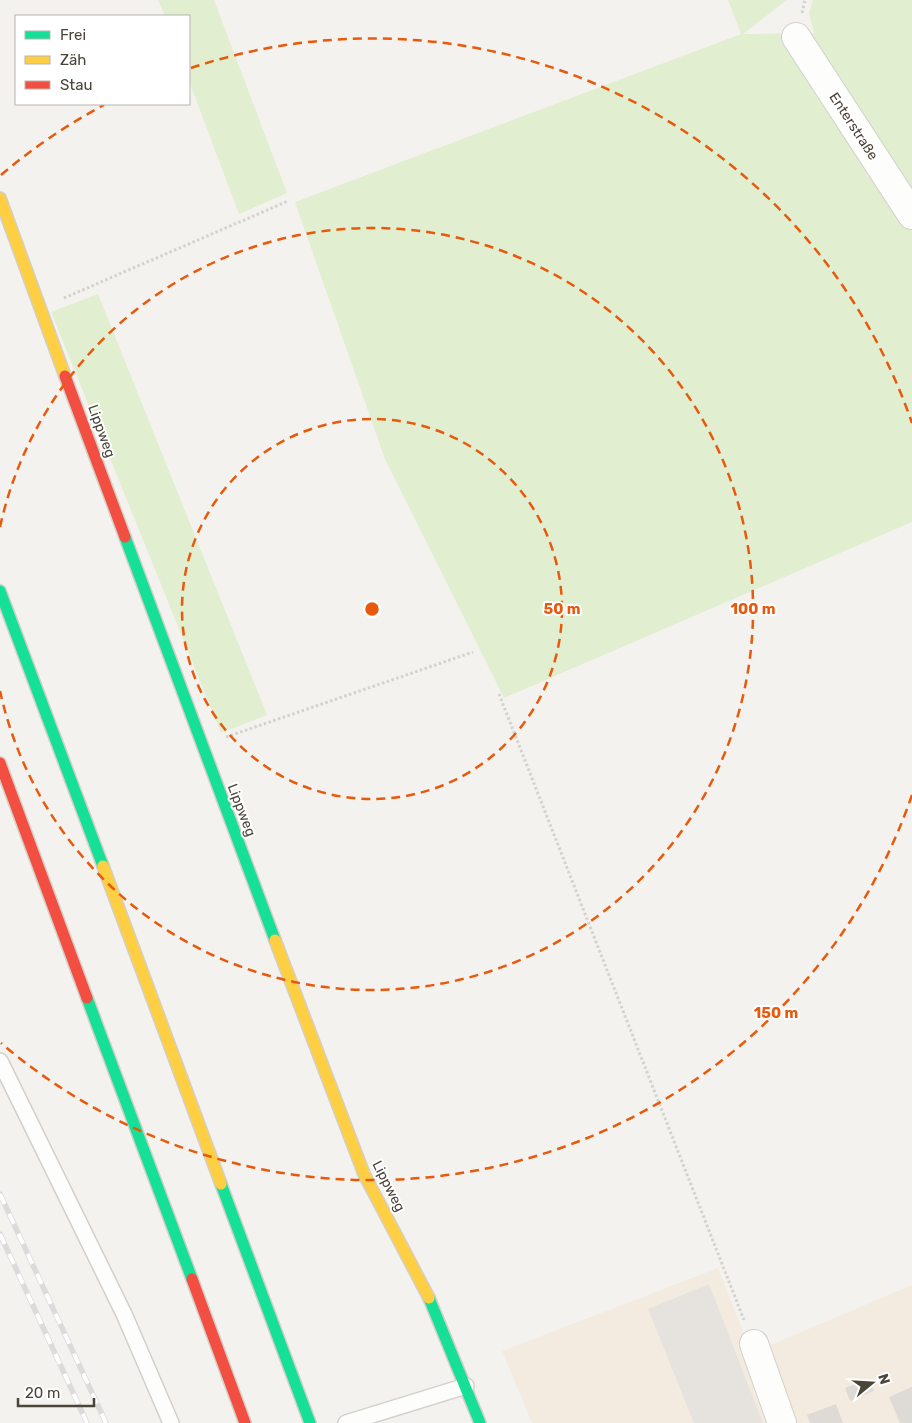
<svg xmlns="http://www.w3.org/2000/svg" width="912" height="1423" font-family="Rubik,sans-serif">
<style>
.commercial{fill:#f3ebdf}
.green{fill:#e1eecf}
.parking{fill:#e6e3df}
.building{fill:#dedbd6}
.lines{fill:none;stroke-linecap:round;stroke-linejoin:round}
.lane-casing{stroke:#d2d0cb;stroke-width:18}
.street-casing{stroke:#d2d0cb;stroke-width:30}
.fast-casing{stroke:#d3cfc5;stroke-width:14}
.slow-casing{stroke:#d3cfc5;stroke-width:14}
.jam-casing{stroke:#d3cfc5;stroke-width:14}
.path{stroke:#d3d2cc;stroke-width:3;stroke-dasharray:2.5 2.5;stroke-linecap:butt}
.lane{stroke:#fdfdfc;stroke-width:15}
.street{stroke:#fdfdfc;stroke-width:28}
.fast{stroke:#16e098;stroke-width:11}
.slow{stroke:#ffcf43;stroke-width:11}
.jam{stroke:#f24e42;stroke-width:11}
.rail-casing{stroke:#dbdbda;stroke-width:5.5}
.rail{stroke:#fff;stroke-width:4;stroke-dasharray:11;stroke-linecap:butt}
.ring{fill:none;stroke:#e8590c;stroke-width:2.5;stroke-dasharray:9 6}
.labels{text-anchor:middle;stroke-width:4;stroke-linejoin:round;paint-order:stroke}
.street-label{font-size:14px;fill:#4b4439;stroke:#fff}
.centre{fill:#e8590c;stroke:#fff;stroke-width:2.5}
.ring-label{font-size:15px;text-anchor:middle;font-weight:bold;fill:#e8590c;stroke:#fff;stroke-width:4;stroke-linejoin:round;paint-order:stroke}
</style>
<rect width="100%" height="100%" fill="#f4f2ee"/>
<path class="commercial" d="M718,1268L752,1353L912,1285V1423H532L502,1351Z"/>
<path class="green" d="M158,0H214L287,193L239,214L189,81V16H165Z
M728,0H787L743,34L814,33L809,13L813,0H912V522L504,698L385,459L295,202L741,34Z
M98,294L267,715L221,733L51,312Z"/>
<path class="parking" d="M709,1284L763,1423H694L648,1309Z"/>
<path class="building" d="M869,1379L874,1391L850,1401L845,1388Z
M912,1387V1423H900L889,1397Z
M836,1404L843,1423H810L807,1415Z"/>
<g class="lines">
<g class="lane-casing">
<path id="lane" d="M0,1061L124,1314L171,1423
M346,1423L466,1386"/>
</g>
<g class="street-casing">
<path id="street" d="M796,37L912,215
M754,1344L782,1423"/>
</g>
<g class="fast-casing">
<path id="fast" d="M125,537L275,940
M0,591L103,866
M87,998L192,1279
M221,1184L310,1423
M429,1298L480,1423"/>
</g>
<g class="slow-casing">
<path id="slow" d="M0,198L65,376
M103,866L221,1184
M275,940L364,1174L429,1298"/>
</g>
<g class="jam-casing">
<path id="jam" d="M65,376L125,537
M0,763L87,998
M192,1279L245,1423"/>
</g>
<path class="path" d="M802,13L805,0
M64,298L288,201
M499,694L744,1320
M226,737L473,652"/>
<use href="#lane" class="lane"/>
<use href="#street" class="street"/>
<use href="#fast" class="fast"/>
<use href="#slow" class="slow"/>
<use href="#jam" class="jam"/>
<g class="rail-casing">
<path id="rail" d="M0,1194L106,1423
M0,1234L87,1423"/>
</g>
<use href="#rail" class="rail"/>
</g>
<g class="ring">
<circle cx="372" cy="609" r="190"/>
<path d="M0 527A381 381 0 1 1 0 691"/>
<path d="M912 795A571 571 0 0 1 1 1043M1 175A571 571 0 0 1 104 105M191 68A571 571 0 0 1 912 423"/>
</g>
<g class="labels">
<g class="street-label">
<text transform="translate(854 126) rotate(57)" y="5">Enterstraße</text>
<text transform="translate(102 431) rotate(70)" y="5">Lippweg</text>
<text transform="translate(242 810) rotate(69)" y="5">Lippweg</text>
<text transform="translate(389 1186) rotate(63)" y="5">Lippweg</text>
</g>
</g>
<circle cx="372" cy="609" r="8" class="centre"/>
<g class="ring-label">
<text x="562" y="614">50 m</text>
<text x="753" y="614">100 m</text>
<text x="776" y="1018">150 m</text>
</g>
<rect x="15" y="15" width="175" height="90" fill="#ffffff" stroke="#b7b4b0"/>
<rect x="25" y="31" width="25" height="8" fill="#16e098" stroke="#b7b4b0"/>
<text x="60" y="40" font-size="15" fill="#4b4439">Frei</text>
<rect x="25" y="56" width="25" height="8" fill="#ffcf43" stroke="#b7b4b0"/>
<text x="60" y="65" font-size="15" fill="#4b4439">Zäh</text>
<rect x="25" y="81" width="25" height="8" fill="#f24e42" stroke="#b7b4b0"/>
<text x="60" y="90" font-size="15" fill="#4b4439">Stau</text>
<g transform="translate(872 1383) rotate(72)" stroke="#ffffff" stroke-width="4" paint-order="stroke">
<path d="M0-4L9 19L0 12L-9 19Z" fill="#4b4439"/>
<text y="-8" font-size="14" font-weight="bold" text-anchor="middle" fill="#4b4439">N</text>
</g>
<path d="M18 1398v8h76v-8" fill="none" stroke="#4b4439" stroke-width="2.5"/>
<text x="25" y="1398" font-size="15" fill="#4b4439" stroke="#ffffff" stroke-width="4" paint-order="stroke">20 m</text>
</svg>
